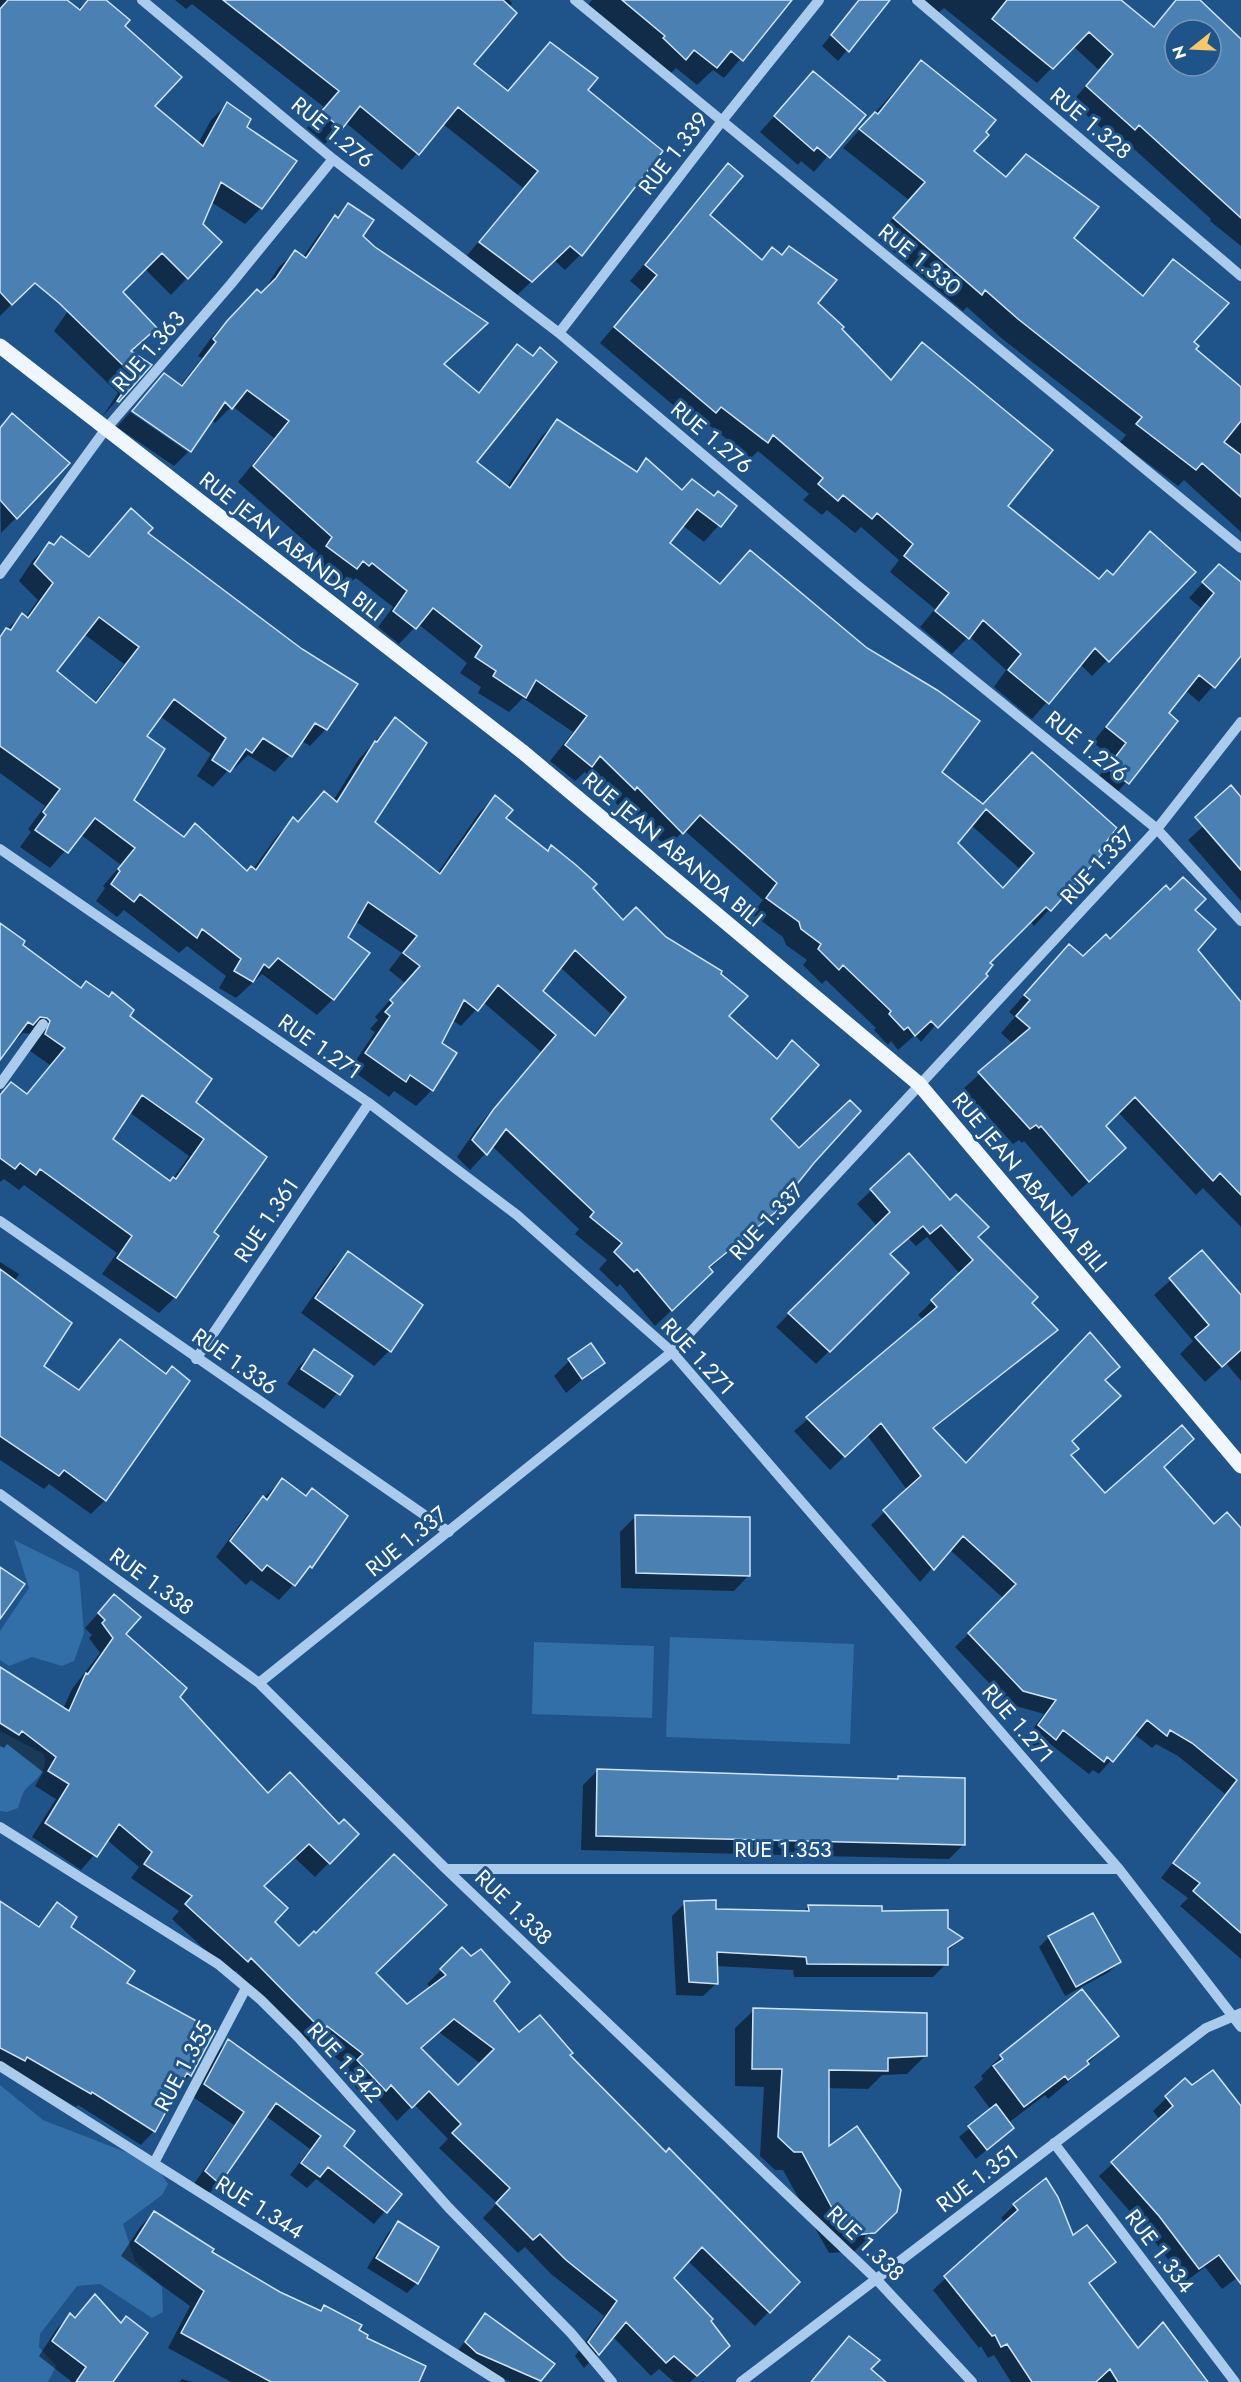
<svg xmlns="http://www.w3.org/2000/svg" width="1241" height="2382" font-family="Jost,sans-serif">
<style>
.green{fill:#326ea7}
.shadow{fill:#0007;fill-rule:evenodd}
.building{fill:#4b80b3;stroke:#cfe4f8;stroke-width:1.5;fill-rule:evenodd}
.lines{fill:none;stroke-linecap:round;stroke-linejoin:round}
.minor{stroke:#aacbeb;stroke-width:10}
.major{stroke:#eff6fe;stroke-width:15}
.labels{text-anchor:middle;stroke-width:6;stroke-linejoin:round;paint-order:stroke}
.street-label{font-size:22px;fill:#fff;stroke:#1f548a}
</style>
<rect width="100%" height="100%" fill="#1f548a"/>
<path class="green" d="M14,1540L79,1572L84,1633L74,1661L62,1666L32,1657L9,1666L0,1660V1631L29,1588Z
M670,1637L854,1644L850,1744L666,1737Z
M534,1642L654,1646L652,1718L532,1714Z
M0,1731L44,1754C48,1775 36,1777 25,1790C22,1794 20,1802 18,1808L7,1812L0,1811Z
M0,2085L43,2120L154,2163L168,2184L162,2195L123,2224L135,2261L162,2287L163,2312L152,2318L100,2284L77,2286L40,2334L39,2347L56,2366L48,2382H0Z"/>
<path class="shadow" d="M0,0H59L78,9L88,0H103L123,26L153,106L198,144L211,120L227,104L245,128L261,208L245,224L211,202L201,225L220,242L187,278L171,295L145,269L121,292L130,351L149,365L102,417L118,393L54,331L80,294L0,233Z
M175,0H509L512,3L472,64L507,92L550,44L585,91L580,255L565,270L554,260L515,297L465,258L523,188L443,124L402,170L345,122L325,144L307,128L324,107L192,4L186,9Z
M592,0H791L724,78L713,70L697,85L676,68L667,77L588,5Z
M860,0H872L882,8L838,61L822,46Z
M911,0H1119L1153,27L1176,0H1198L1241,41V246L1210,221L1211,219L1123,139L1119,144L1072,102L1099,70L1073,46L1037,83L944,8L932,19ZM1175,30H1211V66H1175Z
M921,62L972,151L1005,178L1026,156L1072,238L1141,296L1173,261L1193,349L1241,389V532L1184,480L1178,486L1120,442L1126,435L1000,337L967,307L963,311L876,237L909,200L843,148Z
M813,73L863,115L814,172L801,161L798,165L760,132Z
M728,165L708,215L761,261L772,249L816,303L890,381L922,344L1006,506L1098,581L1112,576L1150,533L1194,572L1092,676L1080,664L1032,719L994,687L1006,670L969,636L952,654L920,627L935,609L890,572L899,560L861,527L855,533L827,510L822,515L803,500L809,494L758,451L751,458L705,422L700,428L600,343L643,292L630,281Z
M348,205L361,236L443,365L477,394L517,346L532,357L540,349L475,462L507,487L542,436L557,421L634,472L646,460L682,492L713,497L735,507L704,542L682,525L668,543L719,585L735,567L940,772L982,806L1100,854L1034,926L1030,921L988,963L921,1042L915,1035L898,1050L891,1041L888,1045L874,1030L876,1028L826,980L822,984L803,965L807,960L786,945L783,937L752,914L763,900L684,830L667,848L621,802L618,805L585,772L575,781L550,761L573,732L523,698L509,712L478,693L481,687L460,673L467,663L418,624L399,644L378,627L393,607L356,578L352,581L347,576L340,584L311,562L318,553L238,482L274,438L232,406L215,423L211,419L189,452V448L132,409L164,375L180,386L202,358L198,356L211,338L241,306L261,295L279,267L295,252L303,257L320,233ZM971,825L1020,869L1002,889L956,843Z
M0,256L38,278L0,316Z
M130,412L188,452L174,466L117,427Z
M12,415L16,518L1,533L0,427Z
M115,526L146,533L301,650L356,685L326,729L310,746L302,741L275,772L248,755L235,768L232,766L213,787L197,776L211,754L160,716L145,736L132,801L182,838L195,825L247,872L253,869L277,836L293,819L297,823L324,793L333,801L359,759L395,719L373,823L437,874L479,813L495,797L504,818L591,888L622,922L775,1059L792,1042L769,1119L813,1162L779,1204L781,1206L709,1269L695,1288L655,1326L620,1284L617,1287L599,1269L607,1260L575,1234L579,1229L492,1146L470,1170L457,1157L477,1128L541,1052L483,1002L461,1026L452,1020L440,1044L455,1053L432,1090L416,1106L394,1091L389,1097L350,1069L375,1032L370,1029L378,1020L375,1017L405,983L389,970L402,953L355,921L346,937L333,999L317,1015L262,974L236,998L219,988L226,976L187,946L179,953L124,910L117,917L96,901L105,888L103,886L121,865L80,834L50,868L20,847L31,832L28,829L45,806L0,773V636L22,615L25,618L38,600L19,581L33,560L49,544L88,558ZM84,634L124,664L94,703L55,671ZM560,967L611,1014L593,1036L541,991Z
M1205,580L1241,584V654L1199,702L1185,690L1167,713L1176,721L1113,798L1094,783L1112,759L1093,742L1201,608L1189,598Z
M1238,795L1241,799V901L1188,840Z
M1193,910L1196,950L1241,1002V1227L1203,1188L1196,1195L1118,1112L1104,1126L1108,1164L1072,1197L1024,1141L1022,1143L1019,1140L1013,1144L963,1089L1013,1044L1001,1033L1015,1017L1009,1012L1054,962L1083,958L1110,941Z
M0,925L21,945L80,989L86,983L128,1016L194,1102L265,1157L212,1232L175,1297L159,1313L102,1274L117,1253L24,1185L19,1190L4,1179L0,1182V1092L25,1095L50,1065L30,1051L32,1034L23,1033L16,1040L14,1039L0,1057ZM129,1112L189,1156L170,1183L111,1140Z
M909,1155L1030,1304L1056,1330L932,1430L966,1465L1104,1380L1071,1441L1070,1456L1105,1495L1163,1468L1214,1527L1241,1530V1959L1180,1906L1188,1898L1161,1878L1225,1794L1178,1756L1156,1744L1152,1748L1134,1734L1099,1774L1093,1770L1089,1774L1050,1744L1042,1752L1025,1739L1044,1714L1009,1704L955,1647L1004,1599L949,1549L920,1582L871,1525L907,1490L867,1435L830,1470L794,1431L924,1320L918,1315L960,1274L927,1237L916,1246L908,1238L889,1255L907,1273L816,1364L776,1327L877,1226L857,1204Z
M1202,1252L1241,1297V1381L1226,1363L1205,1382L1180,1354L1193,1341L1154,1295Z
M348,1253L389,1351L374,1366L301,1313L333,1268Z
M0,1262L19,1274L14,1282L42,1366L78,1391L121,1341L165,1375L188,1381L105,1500L91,1514L49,1484L44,1489L0,1460Z
M314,1351L351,1376L324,1409L287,1384L299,1366Z
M569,1361L603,1362L566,1393L554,1376Z
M282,1480L305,1497L346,1516L310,1567L279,1600L251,1580L246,1585L216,1557L248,1513Z
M635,1517L749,1575L734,1591L621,1588L620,1532Z
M114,1596L124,1634L268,1795L357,1834L315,1877L294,1857L263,1886L273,1922L299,1948L374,1974L407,2006L431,1988L427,1984L462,1949L492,2001L519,2035L568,2056L798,2282L755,2326L687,2260L672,2278L709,2321L714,2360L690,2382H674L659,2369L651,2376L613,2337L584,2368L575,2356L604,2316L551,2274L525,2247L518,2253L483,2218L497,2203L439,2148L448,2139L414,2104L397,2121L377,2098L371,2104L344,2075L350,2069L312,2039L308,2044L236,1971L232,1975L172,1919L179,1911L131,1878L139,1867L107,1840L81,1870L32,1837L56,1799L35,1786L43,1772L7,1744L4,1748L0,1746V1669L63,1709L72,1689L100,1653L89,1638L92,1635L85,1628ZM439,2032L481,2064L458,2087L420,2049Z
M598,1770L897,1780L899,1778L964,1844L949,1859L581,1850L583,1785Z
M0,1903L37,1927L57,1904L69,1928L125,1984L190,2075L177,2088L154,2131L141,2145L78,2105L76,2107L13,2071L0,2068Z
M685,1903L715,1911L802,1913L809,1906L880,1912L947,1928L961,1938L947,1952L946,1964L933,1977H794L793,1970L716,1966L717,1983L703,1996L676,1995L672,1916Z
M1092,1915L1119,1962L1109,1972L1065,1996L1039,1947L1049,1937Z
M754,2010L926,2055L907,2074L882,2075L868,2089L827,2088L828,2149L876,2230L855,2251L829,2253L783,2170H775L760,2156L764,2087L735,2086V2028Z
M1117,2036L1067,2083L1048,2099L1045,2095L1008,2123L1012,2128L976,2159L959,2137L991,2110L974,2087L983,2079L981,2076L1001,2056Z
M228,2041L342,2146L400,2194L374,2224L316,2179L307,2188L290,2175L310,2149L266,2116L219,2183L207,2195L194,2184L234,2125L193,2097L216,2053Z
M1185,2080L1192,2087L1241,2108V2275L1222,2289L1205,2267L1185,2282L1146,2230L1099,2176L1160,2120L1153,2111Z
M1014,2205L1114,2262L1088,2285L1137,2350L1206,2382H1011L994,2355L988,2358L981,2346L979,2348L933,2290L1005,2223L1001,2218Z
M154,2213L210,2253L279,2293L319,2312L324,2307L357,2331L417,2382H231L168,2348L190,2306L121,2256L140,2227Z
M398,2223L417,2283L407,2293L367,2268L388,2233Z
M95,2296L120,2324L126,2318L110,2382H72L39,2356L56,2330L70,2315L74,2319Z
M485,2315L553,2364L538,2382H511L467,2363L456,2353Z
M850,2338L868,2369L883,2382H810Z
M182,2379L193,2382H179Z"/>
<path class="building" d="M8,0H67L80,10L88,0H106L130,20L125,26L182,77L155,106L203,146L227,102L251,119L247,127L297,161L262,209L221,182L203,224L222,242L188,279L162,253L123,292L157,328L131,351L152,365L119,402L117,401L134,376L59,303L35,283L12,305L0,292V9Z
M223,0H503L517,13L474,64L508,91L550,42L598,78L588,90L663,151L582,256L570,246L532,282L479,242L538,171L458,107L419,155L360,106L342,129L321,112L339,91Z
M622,0H792L743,61L731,51L717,68L694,50L686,60L663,38L665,36Z
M859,0H890L849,52L831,35Z
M1007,0H1121L1154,27L1176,0H1200L1241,39V218L1139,125L1135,130L1086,86L1113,54L1089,32L1053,69L992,19ZM1175,30H1211V66H1175Z
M921,60L996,120L986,132L989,135L974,151L1006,177L1026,154L1099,207L1074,238L1143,296L1173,259L1229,303L1194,342L1199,346L1196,349L1241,387V421L1224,442L1241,455V497L1202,463L1196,470L1136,424L1142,417L1018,319L985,290L982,295L893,218L925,182L859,129L875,112L878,114Z
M813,71L866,115L830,158L817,147L814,151L774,116Z
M728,163L743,176L710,215L762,260L772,247L782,255L789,246L837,280L818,303L844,327L842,329L891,380L922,342L1053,450L1008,506L1099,579L1107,570L1113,575L1150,531L1196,572L1109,662L1095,648L1049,704L1008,670L1021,654L983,620L969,639L935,611L949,593L904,556L913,544L877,513L872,519L843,495L838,501L818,484L823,478L773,435L768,443L721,407L716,413L614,327L657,275L645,265Z
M348,203L374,220L363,236L375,247L488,323L444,364L479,393L517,344L533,356L540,347L557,362L477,462L510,488L557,419L637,472L646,458L682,490L692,479L714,496L718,491L737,506L721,527L697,509L670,543L720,584L750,550L867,648L937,690L980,721L942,772L983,804L1032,752L1117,828L1099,851L1102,854L1051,911L1046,907L990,963L993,965L986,974L988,976L938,1028L931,1021L915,1036L908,1027L904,1030L889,1014L891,1011L843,965L839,970L818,949L821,944L801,929L799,922L766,898L777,883L700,815L683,834L637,787L635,790L600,756L592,767L565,745L587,716L536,680L526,698L493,676L496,671L475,657L482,646L433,608L416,629L393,611L407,591L372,563L369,566L363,561L357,569L326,546L332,537L253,466L289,421L247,390L232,409L225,402L191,452L132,411L164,373L182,386L216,342L213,339L227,321L257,289L261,293L276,278L295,250L306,258L335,215L338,218ZM986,809L1034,853L1003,888L958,843Z
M12,413L70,463L17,519L0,500V428Z
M131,508L153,528L148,533L302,649L358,684L327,730L315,723L292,757L263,738L252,753L246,749L230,772L212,760L226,738L174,699L147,736L165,749L134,800L184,837L195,823L247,871L251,866L256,870L293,817L298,822L324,791L337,802L375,741L377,742L395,717L427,743L375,822L440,874L495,795L513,810L506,818L548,851L551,845L576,865L597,884L593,888L623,920L636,907L666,937L722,971L721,974L748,996L729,1016L777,1059L792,1040L819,1065L771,1119L799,1148L850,1100L861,1111L814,1163L781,1204L783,1206L709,1267L713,1272L672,1311L637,1269L634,1272L614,1252L622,1243L590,1217L594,1212L506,1129L487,1155L472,1140L493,1110L556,1035L498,985L478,1011L464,1000L442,1043L457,1053L433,1091L410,1075L406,1082L365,1053L390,1016L385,1012L393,1003L390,1000L420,966L403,953L417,936L368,902L348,937L370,953L334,1000L278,958L269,968L264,964L253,982L234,971L241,959L202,929L197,938L140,894L134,902L111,884L120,871L118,869L135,848L95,818L68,853L35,830L46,815L43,812L60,789L0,746V637L6,628L11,630L22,613L28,618L53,583L34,564L49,542L54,545L61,536L89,557ZM99,617L139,647L96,703L57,671ZM575,950L626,997L595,1036L543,991Z
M1219,564L1241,582V656L1215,688L1199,675L1169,713L1178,721L1129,784L1107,768L1126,743L1106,727L1214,593L1202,582Z
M1231,785L1241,797V870L1195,817Z
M1183,877L1206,899L1195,910L1216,929L1198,950L1241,1002V1195L1220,1173L1213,1181L1135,1097L1106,1126L1126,1148L1089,1182L1041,1126L1039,1128L1036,1125L1030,1129L978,1072L1030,1028L1016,1016L1030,1000L1024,995L1069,944L1083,956L1106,934L1110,939L1166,885L1170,890Z
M0,923L25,941L23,945L81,988L86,981L109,997L112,992L134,1010L130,1016L212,1079L196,1102L267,1157L214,1232L219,1236L176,1298L117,1258L132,1236L40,1169L36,1175L20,1163L15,1169L0,1158V1095L11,1082L27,1094L65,1048L45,1034L50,1021L47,1018L40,1017L33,1025L28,1022L0,1060ZM142,1095L204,1139L176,1179L173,1177L170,1181L113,1139Z
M909,1153L950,1200L956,1194L989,1227L978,1237L1038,1297L1032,1303L1058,1330L933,1428L966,1463L1090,1332L1120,1367L1105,1380L1121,1396L1072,1441L1079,1449L1071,1455L1105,1493L1182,1425L1194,1439L1164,1467L1214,1524L1227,1512L1241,1528V1933L1193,1891L1200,1883L1173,1863L1237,1780L1192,1743L1170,1730L1167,1736L1147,1720L1113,1762L1107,1757L1104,1762L1063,1730L1056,1740L1038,1725L1056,1700L1023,1691L968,1633L1016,1584L963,1536L934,1570L883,1510L921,1476L881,1423L845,1457L806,1417L937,1307L931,1300L973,1260L941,1225L930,1234L923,1226L890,1254L909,1273L830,1352L788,1313L890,1212L870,1189Z
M1202,1250L1241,1295V1350L1222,1367L1195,1337L1209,1325L1169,1278Z
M348,1251L423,1305L391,1352L315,1298Z
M0,1269L72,1323L44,1366L79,1390L120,1339L166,1374L172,1366L190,1381L106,1501L64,1470L59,1476L0,1436Z
M591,1343L605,1363L582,1379L568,1359Z
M314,1349L353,1376L340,1395L301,1369Z
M282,1478L306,1496L312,1488L348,1516L312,1568L310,1566L295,1586L267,1565L262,1571L230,1541L263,1496L267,1500Z
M635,1515L750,1517V1576L636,1573Z
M0,1567L25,1584L0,1619Z
M114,1594L141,1617L126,1634L187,1688L180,1697L268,1793L290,1772L339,1824L344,1819L359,1834L330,1864L309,1844L264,1886L288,1908L275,1922L299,1946L314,1931L316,1933L394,1854L447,1905L376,1973L407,2004L446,1975L440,1969L462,1947L471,1956L481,1949L510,1982L494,2001L519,2032L540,2015L573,2053L570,2055L666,2152L669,2148L800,2282L770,2313L702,2247L674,2278L713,2319L711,2321L730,2346L697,2376L674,2356L666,2363L626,2322L599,2355L588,2342L617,2301L566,2260L540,2234L533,2240L496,2203L510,2188L452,2133L461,2124L429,2091L412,2108L391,2085L386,2091L357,2060L363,2054L327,2026L323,2031L251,1958L248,1962L185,1904L192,1896L144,1864L152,1852L119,1824L97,1857L45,1823L69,1784L48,1771L56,1757L22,1731L19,1735L0,1723V1667L69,1711L86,1673L88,1674L113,1638L102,1623L105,1620L98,1613ZM454,2019L494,2049L458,2085L421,2048Z
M597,1769L898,1779V1776L965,1778V1845L596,1836Z
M716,1900V1909L809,1911L808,1905L882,1906V1911L948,1910V1928L963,1938L948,1948V1965L807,1964L806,1957L717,1952L718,1984L689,1982L684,1901Z
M0,1901L39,1927L57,1902L77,1917L71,1927L135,1971L127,1983L215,2031L191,2076L187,2073L155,2132L92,2092L91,2094L27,2057L25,2061L0,2048Z
M1093,1913L1121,1962L1076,1987L1048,1936Z
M1082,1989L1119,2036L1087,2061L1089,2064L1068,2080L1065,2076L1024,2107L993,2066L1003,2059L1000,2055Z
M753,2008L927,2013V2056L888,2058V2071L829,2070V2146L857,2126L901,2190L897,2212L875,2233L847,2236L802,2152H794L778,2137L782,2069H752Z
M228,2039L355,2131L344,2146L402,2194L387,2213L328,2167L320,2177L301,2163L321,2136L276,2103L220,2184L205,2171L244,2112L204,2084Z
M1213,2070L1241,2106V2284L1219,2255L1199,2269L1159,2216L1111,2162L1173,2106L1165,2096L1185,2078L1192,2085Z
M996,2104L1014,2128L987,2150L968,2126Z
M1046,2178L1058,2197L1073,2235L1087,2225L1116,2262L1089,2283L1138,2348L1163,2322L1208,2382H1118L1110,2369L1096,2382H1032L1007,2344L1001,2347L995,2335L992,2336L944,2276L1018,2210L1013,2204Z
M154,2211L214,2249L212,2252L280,2292L321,2311L324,2305L362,2325L359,2330L368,2335L367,2338L426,2366L419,2382H271L181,2333L204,2291L135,2241Z
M398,2221L439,2247L418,2284L376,2258Z
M95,2294L121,2323L126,2316L148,2333L113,2382H76L86,2367L52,2341L70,2313L75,2318Z
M485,2313L555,2364L541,2381L477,2353L465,2342Z
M849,2336L880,2360L871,2369L886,2382H811Z"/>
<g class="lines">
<path class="minor" d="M142,0L333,159L559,333L857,585L1157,829L1241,921
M575,0L1241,548
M917,0L1241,276
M559,333L722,121L819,0
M0,574L105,430L231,284L333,159
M0,849L369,1103L517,1215L672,1352L1119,1869L1241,2027
M0,1084L43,1024
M0,1221L449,1532
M196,1359L369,1103
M0,1494L259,1683L446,1869L876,2279L972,2382
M259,1683L672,1352L1157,829L1241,722
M0,1827L218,1964L261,2000L298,2037L448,2207L571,2333L612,2382
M446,1869H1119
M0,2066L500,2382
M1054,2143L1235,2382
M154,2163L246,1988
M741,2382L1206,2028L1241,2013"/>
<path class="major" d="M0,346L524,753L919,1084L1241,1466"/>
</g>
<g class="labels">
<g class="street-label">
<text transform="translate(1091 123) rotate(40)" y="8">RUE 1.328</text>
<text transform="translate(333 132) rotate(39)" y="8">RUE 1.276</text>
<text transform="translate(673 153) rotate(-52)" y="8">RUE 1.339</text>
<text transform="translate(920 259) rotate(39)" y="8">RUE 1.330</text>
<text transform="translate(148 351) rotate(-49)" y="8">RUE 1.363</text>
<text transform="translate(712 437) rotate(40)" y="8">RUE 1.276</text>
<text transform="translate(292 546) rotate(38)" y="8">RUE JEAN ABANDA BILI</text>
<text transform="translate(1087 746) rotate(39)" y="8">RUE 1.276</text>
<text transform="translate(673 849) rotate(40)" y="8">RUE JEAN ABANDA BILI</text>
<text transform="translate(1097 865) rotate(-47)" y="8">RUE 1.337</text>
<text transform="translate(320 1046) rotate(35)" y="8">RUE 1.271</text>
<text transform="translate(1030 1182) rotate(50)" y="8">RUE JEAN ABANDA BILI</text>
<text transform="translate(266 1220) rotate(-56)" y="8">RUE 1.361</text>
<text transform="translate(766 1221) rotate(-47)" y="8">RUE 1.337</text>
<text transform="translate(698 1356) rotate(47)" y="8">RUE 1.271</text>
<text transform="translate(235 1361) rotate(35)" y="8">RUE 1.336</text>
<text transform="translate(406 1541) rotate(-39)" y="8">RUE 1.337</text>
<text transform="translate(152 1581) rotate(36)" y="8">RUE 1.338</text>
<text transform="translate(1018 1723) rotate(49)" y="8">RUE 1.271</text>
<text x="783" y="1857">RUE 1.353</text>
<text transform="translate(514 1907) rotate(44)" y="8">RUE 1.338</text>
<text transform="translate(345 2062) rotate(48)" y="8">RUE 1.342</text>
<text transform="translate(183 2066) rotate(-62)" y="8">RUE 1.355</text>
<text transform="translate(977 2178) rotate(-37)" y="8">RUE 1.351</text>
<text transform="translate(260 2207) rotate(32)" y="8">RUE 1.344</text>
<text transform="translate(866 2243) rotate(44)" y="8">RUE 1.338</text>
<text transform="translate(1160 2251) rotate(53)" y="8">RUE 1.334</text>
</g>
</g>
<g transform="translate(1193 48) rotate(252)"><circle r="28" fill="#1f548a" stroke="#7998b9" stroke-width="1.5"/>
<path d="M0-4.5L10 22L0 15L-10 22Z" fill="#fac86a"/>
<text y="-9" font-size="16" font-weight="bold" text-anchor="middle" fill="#ffffff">N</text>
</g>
</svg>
